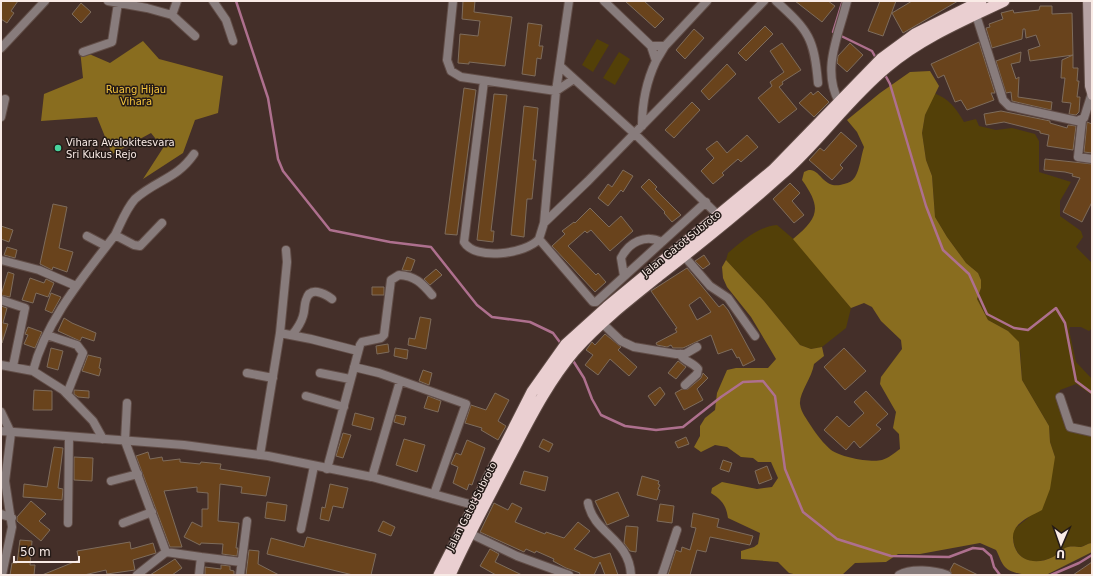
<svg xmlns="http://www.w3.org/2000/svg" width="1093" height="576" font-family="'DejaVu Sans',sans-serif">
<style>
.green{fill:#534008}
.forest{fill:#896d1f}
.lines{fill:none;stroke-linecap:round;stroke-linejoin:round}
.stream{stroke:#ae708e;stroke-width:2.5}
.building{fill:#69431c;stroke:#7e6c5c;fill-rule:evenodd}
.minor-casing{stroke:#614d47;stroke-width:10}
.tertiary-casing{stroke:#614d47;stroke-width:10}
.secondary-casing{stroke:#614d47;stroke-width:10}
.trunk-casing{stroke:#614d47;stroke-width:13}
.minor{stroke:#887c7c;stroke-width:8}
.tertiary{stroke:#887c7c;stroke-width:8}
.secondary{stroke:#b6a3a4;stroke-width:8}
.trunk{stroke:#eacfd1;stroke-width:11}
.poi-dot{fill:#48d49d;stroke:#241a17;stroke-width:1.5}
.labels{text-anchor:middle;stroke-width:3;stroke-linejoin:round;paint-order:stroke}
.park-label{font-size:10px;fill:#f4c43c;stroke:#241a17}
.poi-label{font-size:10px;fill:#f9ebe6;stroke:#241a17;text-anchor:start}
.street-label{font-size:10px;fill:#f9ebe6;stroke:#241a17}
</style>
<rect width="100%" height="100%" fill="#442f29"/>
<path class="green" d="M597,39L609,45L593,72L582,65Z
M619,52L630,59L615,85L603,78Z
M934,93C949,99 956,108 964,122L976,119L979,126L996,130L1012,128L1035,134L1039,141V172L1071,182L1060,201V216L1081,231L1083,237L1076,247L1092,263V328L1089,331L1081,327H1070L1069,330L1076,362L1092,379V395L1076,384L1060,390L1058,397L1069,430L1092,435V543C1088,543 1085,546 1080,547C1076,547 1072,546 1068,547C1063,548 1058,555 1053,557C1029,568 1011,557 1013,530L1028,518L1055,457L1050,442L1049,426L1022,380L1020,350L1008,331L988,320L977,299L981,288V280L978,273L966,263L947,237L935,217L932,176L926,160L922,133L925,115Z
M777,225L797,242L851,308L846,328L822,347L811,349L800,345L764,301L726,260L728,253C741,242 759,226 777,225Z"/>
<path class="forest" d="M143,41L159,59L223,76L218,113L195,120L183,153L143,179L163,148L151,133L112,154L97,117L41,121L44,94L83,78L80,50L110,63Z
M930,71L939,86L925,115L922,133L926,160L932,176L935,217L947,237L966,263L978,273L981,280V288L977,299L988,320L1008,331L1019,342L1022,380L1049,426L1050,442L1055,457L1050,489L1042,510C1031,516 1012,523 1013,538C1014,561 1035,566 1053,557C1058,554 1063,548 1068,547C1072,546 1077,547 1081,547C1085,546 1088,543 1092,543V552L1048,574C1036,576 1014,576 1005,567C1001,563 999,555 996,550L980,543L920,554H898L886,562L855,563L842,575H798L789,573L778,562L741,559V551L754,547L758,544L760,533L728,518C726,505 722,500 711,493L712,488L722,482L757,489L772,487L778,478L771,462H758L753,458L741,457L727,447L715,445L701,452L694,447L700,436V426L705,418L715,410L717,393L727,370L736,368H768L776,359L751,317L727,287L723,278L722,267L726,260L764,301L800,345L811,349L822,347L824,356L814,364C812,378 799,393 800,404C801,413 807,419 811,426C816,434 824,444 831,450C840,457 871,463 882,460C889,458 894,453 900,449L899,434L893,428L896,412L880,384L881,377L902,349L901,340L881,321L872,307L864,303L851,308L793,239C820,217 821,207 802,180L804,172C820,162 821,192 844,184C849,183 852,181 855,177C860,169 861,156 864,147L857,132L847,120L880,93L910,72Z"/>
<g class="lines">
<path class="stream" d="M236,1L268,98L278,159L283,171L330,230L390,242L431,247L477,305L492,317L530,322L553,333L562,345
M842,3L833,32L872,51L877,60
M884,73L890,84L926,206L943,250L969,274L987,314L1014,328L1028,330L1056,308L1065,323L1076,381L1092,393
M572,359L584,378L592,399L601,415L625,426L656,430L683,427L721,397L743,382L763,381L775,396L785,469L803,512L837,539L891,556L949,557L973,548L983,549L991,556L994,567L1000,575
M1051,575L1079,563L1092,555"/>
</g>
<path class="building" d="M1,1H18L11,11L14,13L7,23L1,19Z
M463,1H475L474,12L512,17L505,66L469,62V64L458,63L460,34L478,36L480,21L462,19Z
M625,1H644L664,19L655,28Z
M795,1H828L835,6L822,22Z
M880,1H896L883,36L868,31Z
M912,1H958L903,33L892,13Z
M81,3L91,12L81,23L72,14Z
M1040,6H1052V14L1072,13L1073,55L1030,61L1028,50L1040,46L1036,35L1026,38L1025,29H1023L1022,39L992,48L986,28L990,27L989,24L1003,19L1001,13L1013,10L1014,13L1039,10Z
M528,23L542,25L539,46H543L541,59L537,58L535,76L522,74Z
M765,26L773,34L746,61L738,53Z
M694,29L704,38L685,59L676,50Z
M979,42L995,93H991L994,100L967,110L961,100L955,102L944,75L938,78L931,64Z
M782,43L801,70L782,82L783,84L779,87L797,109L779,123L758,98L772,86L770,82L784,72L770,51Z
M850,43L863,55L847,72L837,63L838,56Z
M1021,52L1020,62L1011,64L1016,79L1019,77L1018,97L1052,102L1051,110L1012,101L1011,92L1006,93L996,61Z
M1073,55V68H1078L1077,81H1079L1077,97H1080L1079,112L1076,115L1069,114L1071,103L1062,102L1065,78H1061L1062,60Z
M727,64L736,74L709,100L701,91Z
M464,88L476,90L457,235L445,234Z
M818,91L829,102L814,117L799,103L811,92L813,95Z
M494,94L507,95L491,231H494L493,242L477,240Z
M692,102L700,110L674,138L665,130Z
M524,106L538,108L533,160H536L532,199H527L524,237L511,235Z
M1001,111L1050,121V123L1067,128L1068,125L1076,126L1073,150L1047,146L1049,135L1040,133V131L1004,122L986,125L984,114Z
M1087,122L1092,124V153L1084,152Z
M841,132L857,146L840,165L843,168L832,180L809,160L820,148L824,151Z
M747,135L758,147L741,162L738,159L722,173L724,175L713,184L701,171L714,158L706,149L717,141L727,153Z
M1045,159L1092,164V202L1082,222L1063,212L1080,178L1072,176L1073,174L1065,172L1044,170Z
M623,170L633,176L623,192L621,190L608,206L598,198L608,184L612,187Z
M649,179L657,187L655,189L681,215L672,222L664,213L665,212L641,187Z
M790,183L800,193L792,201L804,215L794,223L773,199Z
M53,204L67,207L59,248L73,252L67,272L53,267L52,270L40,264Z
M590,208L609,227L621,216L633,231L610,251L591,230L587,233L585,231L568,246L596,275L598,273L606,282L595,292L552,246L565,234L562,231L574,222L575,223Z
M1,226L13,230L9,242L1,239Z
M7,247L17,250L15,258L4,255Z
M704,255L710,264L703,269L695,261Z
M407,257L415,260L411,271L402,270Z
M687,268L719,307L723,304L728,310L755,360L743,366L739,357L737,358L732,349L718,354L711,335L683,348H673L671,345L667,347L657,345L656,343L677,332L675,329L677,328L651,291ZM700,297L711,312L697,320L689,305Z
M436,269L442,275L430,285L424,279Z
M8,272L14,274L10,297L1,295Z
M30,278L44,283L46,279L54,283L48,297L36,293L33,303L22,300Z
M372,287H384V295H372Z
M51,293L61,297L52,313L45,310Z
M1,306L7,308L3,323L8,324L2,343Z
M420,317L431,319L426,349L408,345L409,338L415,339Z
M64,318L72,323L96,333L94,341L82,337L80,341L58,331Z
M28,327L42,332L35,348L24,344L28,335L25,334Z
M605,334L621,347L618,350L637,367L629,376L610,359L598,375L585,365L593,355L586,350L592,342L595,345Z
M388,344L389,352L377,354L376,346Z
M51,348L63,351L58,370L47,367Z
M395,348L408,350L407,359L394,356Z
M844,348L866,371L845,390L824,367Z
M88,355L101,358L99,368L101,369L99,376L82,371Z
M678,361L686,367L676,379L668,373Z
M423,370L432,373L429,385L419,381Z
M703,373L708,378L697,389L703,400L684,410L675,393L682,389H688L701,378Z
M660,387L665,394L655,406L648,396Z
M34,390L52,391V410H33Z
M74,390L89,391V398L78,397L74,394Z
M866,391L888,414L876,425L881,429L860,448L854,441L846,450L824,430L837,416L849,427L864,413L854,402Z
M495,393L509,400L498,421L506,426L498,440L481,430L482,428L465,423L471,405L486,410Z
M428,396L441,401L438,412L424,408Z
M355,413L374,418L371,430L352,425Z
M396,415L406,417L404,425L394,422Z
M343,433L351,435L343,458L336,456Z
M686,437L689,444L678,448L675,442Z
M404,439L425,445L417,472L396,465Z
M543,439L553,444L549,452L539,447Z
M467,440L485,448L472,485L469,484L467,490L453,483L458,467L451,464L456,453L461,455Z
M54,447L63,448L58,488L63,489L62,500L23,497L24,484L47,487Z
M148,452L150,459L162,457L163,461L180,459V462L200,464L201,462L221,464L220,469L270,477L266,496L241,493L242,487L220,484L218,521L239,523L236,548H238L237,556L222,554L223,544L201,543L200,545L184,537L192,522L202,527V509H208V493L197,492V487L164,491L182,547H170L136,456Z
M74,457L93,458L92,481L74,480Z
M723,460L732,463L729,472L720,469Z
M767,466L772,479L759,484L755,471Z
M524,471L548,477L545,491L520,484Z
M642,476L659,481L658,484L660,485L658,489L660,490L657,500L637,495Z
M330,484L348,488L343,508L333,506L329,521L320,519L322,507L325,508Z
M618,492L629,516L607,525L595,501Z
M31,501L46,514L39,521L50,530L41,541L17,521V517Z
M267,502L287,505L285,521L265,518Z
M494,503L508,510L512,503L522,508L515,522L545,534L546,532L564,538L578,522L590,531L574,549L594,558L610,553L618,575H605L600,562L594,575H579L580,573L566,568L553,561L554,559L536,551L535,553L526,549L524,552L480,532Z
M660,504L674,506L672,523L657,521Z
M693,513L719,519L717,527L753,536L750,545L710,537L706,552L697,550L690,575H668L676,550L681,552L682,547L690,550L696,528L691,527Z
M383,521L395,527L391,536L378,531Z
M626,526L638,527L636,552L630,551L624,543Z
M307,537L376,554L371,575H353L267,554L271,538L304,547Z
M20,540L32,541L30,565H35L34,575H10L12,563H17Z
M130,542L131,549L153,543L156,553L133,560L135,570L107,574L106,570L84,575H42L79,560L77,551Z
M490,549L499,554L495,562L522,575H496L480,566Z
M249,550L259,551L258,564L279,575H246Z
M175,559L182,568L172,575H150Z
M1092,562V575H1073Z
M954,563L978,575H952L950,570Z
M221,565L230,566V570L234,571V575H205V567L221,569Z"/>
<g class="lines">
<g class="minor-casing">
<path id="minor" d="M108,1L147,8L172,15L195,36
M213,1L226,20L233,41
M453,1L447,60L451,71L461,77L556,91L574,79
M604,1L651,46L656,61C646,82 642,103 642,126
M776,1C809,31 814,38 818,83
M172,15L177,1
M976,15L1003,100L1009,106L1077,121L1084,118L1091,96
M651,46H665L656,61
M665,46L707,1
M83,52L112,42L118,3
M561,67L635,134L721,218
M484,81L464,242C475,261 526,254 539,239
M839,102C821,69 839,35 847,1
M1,117L5,99
M1082,120L1078,157L1092,159
M706,202L596,302H593L539,239L544,223L588,181L764,1
M544,223L556,91L569,1
M115,235C121,223 126,209 135,199C156,180 177,179 194,154
M87,236L106,246
M684,256L710,286L728,298L755,336
M1,260L39,270L76,286
M624,276L621,258C629,242 645,234 662,242
M1,300L25,308L13,366
M602,323L621,341L634,347L676,354H685L697,347
M280,333L287,262L286,250
M47,335L77,345L83,353L67,394
M292,335C297,329 301,323 303,316C305,310 304,305 306,300C310,286 324,293 332,299
M680,354C684,362 693,362 698,369L697,374L685,385
M1,365L33,371L63,390L93,421L103,439
M354,367L379,373L466,404L434,494
M33,371C46,320 84,276 115,235L134,245L140,246L162,223
M247,373L273,378
M320,373L350,379
M306,396L344,407
M1060,397L1070,427L1092,432
M127,403L125,441L166,552L137,575
M1,412L11,433L5,481L12,527L2,575
M260,455L280,333L311,339L358,351
M327,469L360,345L362,342L381,338L384,335L391,280L399,275C415,276 422,283 432,295
M372,477L400,381
M111,481L138,474
M588,503C594,534 629,538 631,575
M1,514L12,518
M68,523L69,437
M123,523L152,512
M301,529L314,466
M469,533L517,556L569,575
M166,552L201,557L199,575
M201,557L241,562
M240,575L247,521
M662,575L677,530
M899,575C911,568 934,570 947,575"/>
</g>
<g class="tertiary-casing">
<path id="tertiary" d="M1,48L45,1
M1,431L184,445L268,456L372,477L473,505"/>
</g>
<g class="secondary-casing">
<path id="secondary" d="M1087,1L1089,86L1092,96"/>
</g>
<g class="trunk-casing">
<path id="trunk" d="M439,575L532,392L566,344L607,307L773,170L881,59L915,34L981,1
M450,575C468,535 489,497 509,458C529,420 547,383 575,350C601,321 631,298 661,274C702,242 742,210 781,175C819,142 848,99 887,67C921,38 964,20 1004,1"/>
</g>
<use href="#minor" class="minor"/>
<use href="#tertiary" class="tertiary"/>
<use href="#secondary" class="secondary"/>
<use href="#trunk" class="trunk"/>
</g>
<circle class="poi-dot" cx="58" cy="148" r="4"/>
<g class="labels">
<g class="park-label">
<text x="136" y="93">Ruang Hijau<tspan x="136" dy="12">Vihara</tspan></text>
</g>
<g class="poi-label">
<text x="66" y="146">Vihara Avalokitesvara<tspan x="66" dy="12">Sri Kukus Rejo</tspan></text>
</g>
<g class="street-label">
<text transform="translate(681 243) rotate(-39)" y="4">Jalan Gatot Subroto</text>
<text transform="translate(471 506) rotate(-63)" y="4">Jalan Gatot Subroto</text>
</g>
</g>
<rect width="1093" height="576" fill="none" stroke="#f9ebe6" stroke-width="4"/>
<g transform="translate(1061 544) rotate(182)" stroke="#241a17" stroke-width="3" paint-order="stroke">
<path d="M0-3L7 15L0 10L-7 15Z" fill="#f9ebe6"/>
<text y="-6" font-size="11" font-weight="bold" text-anchor="middle" fill="#f9ebe6">U</text>
</g>
<path d="M14 556v6h65v-6" fill="none" stroke="#f9ebe6" stroke-width="2"/>
<text x="20" y="556" font-size="12" fill="#f9ebe6" stroke="#241a17" stroke-width="3" paint-order="stroke">50 m</text>
</svg>
